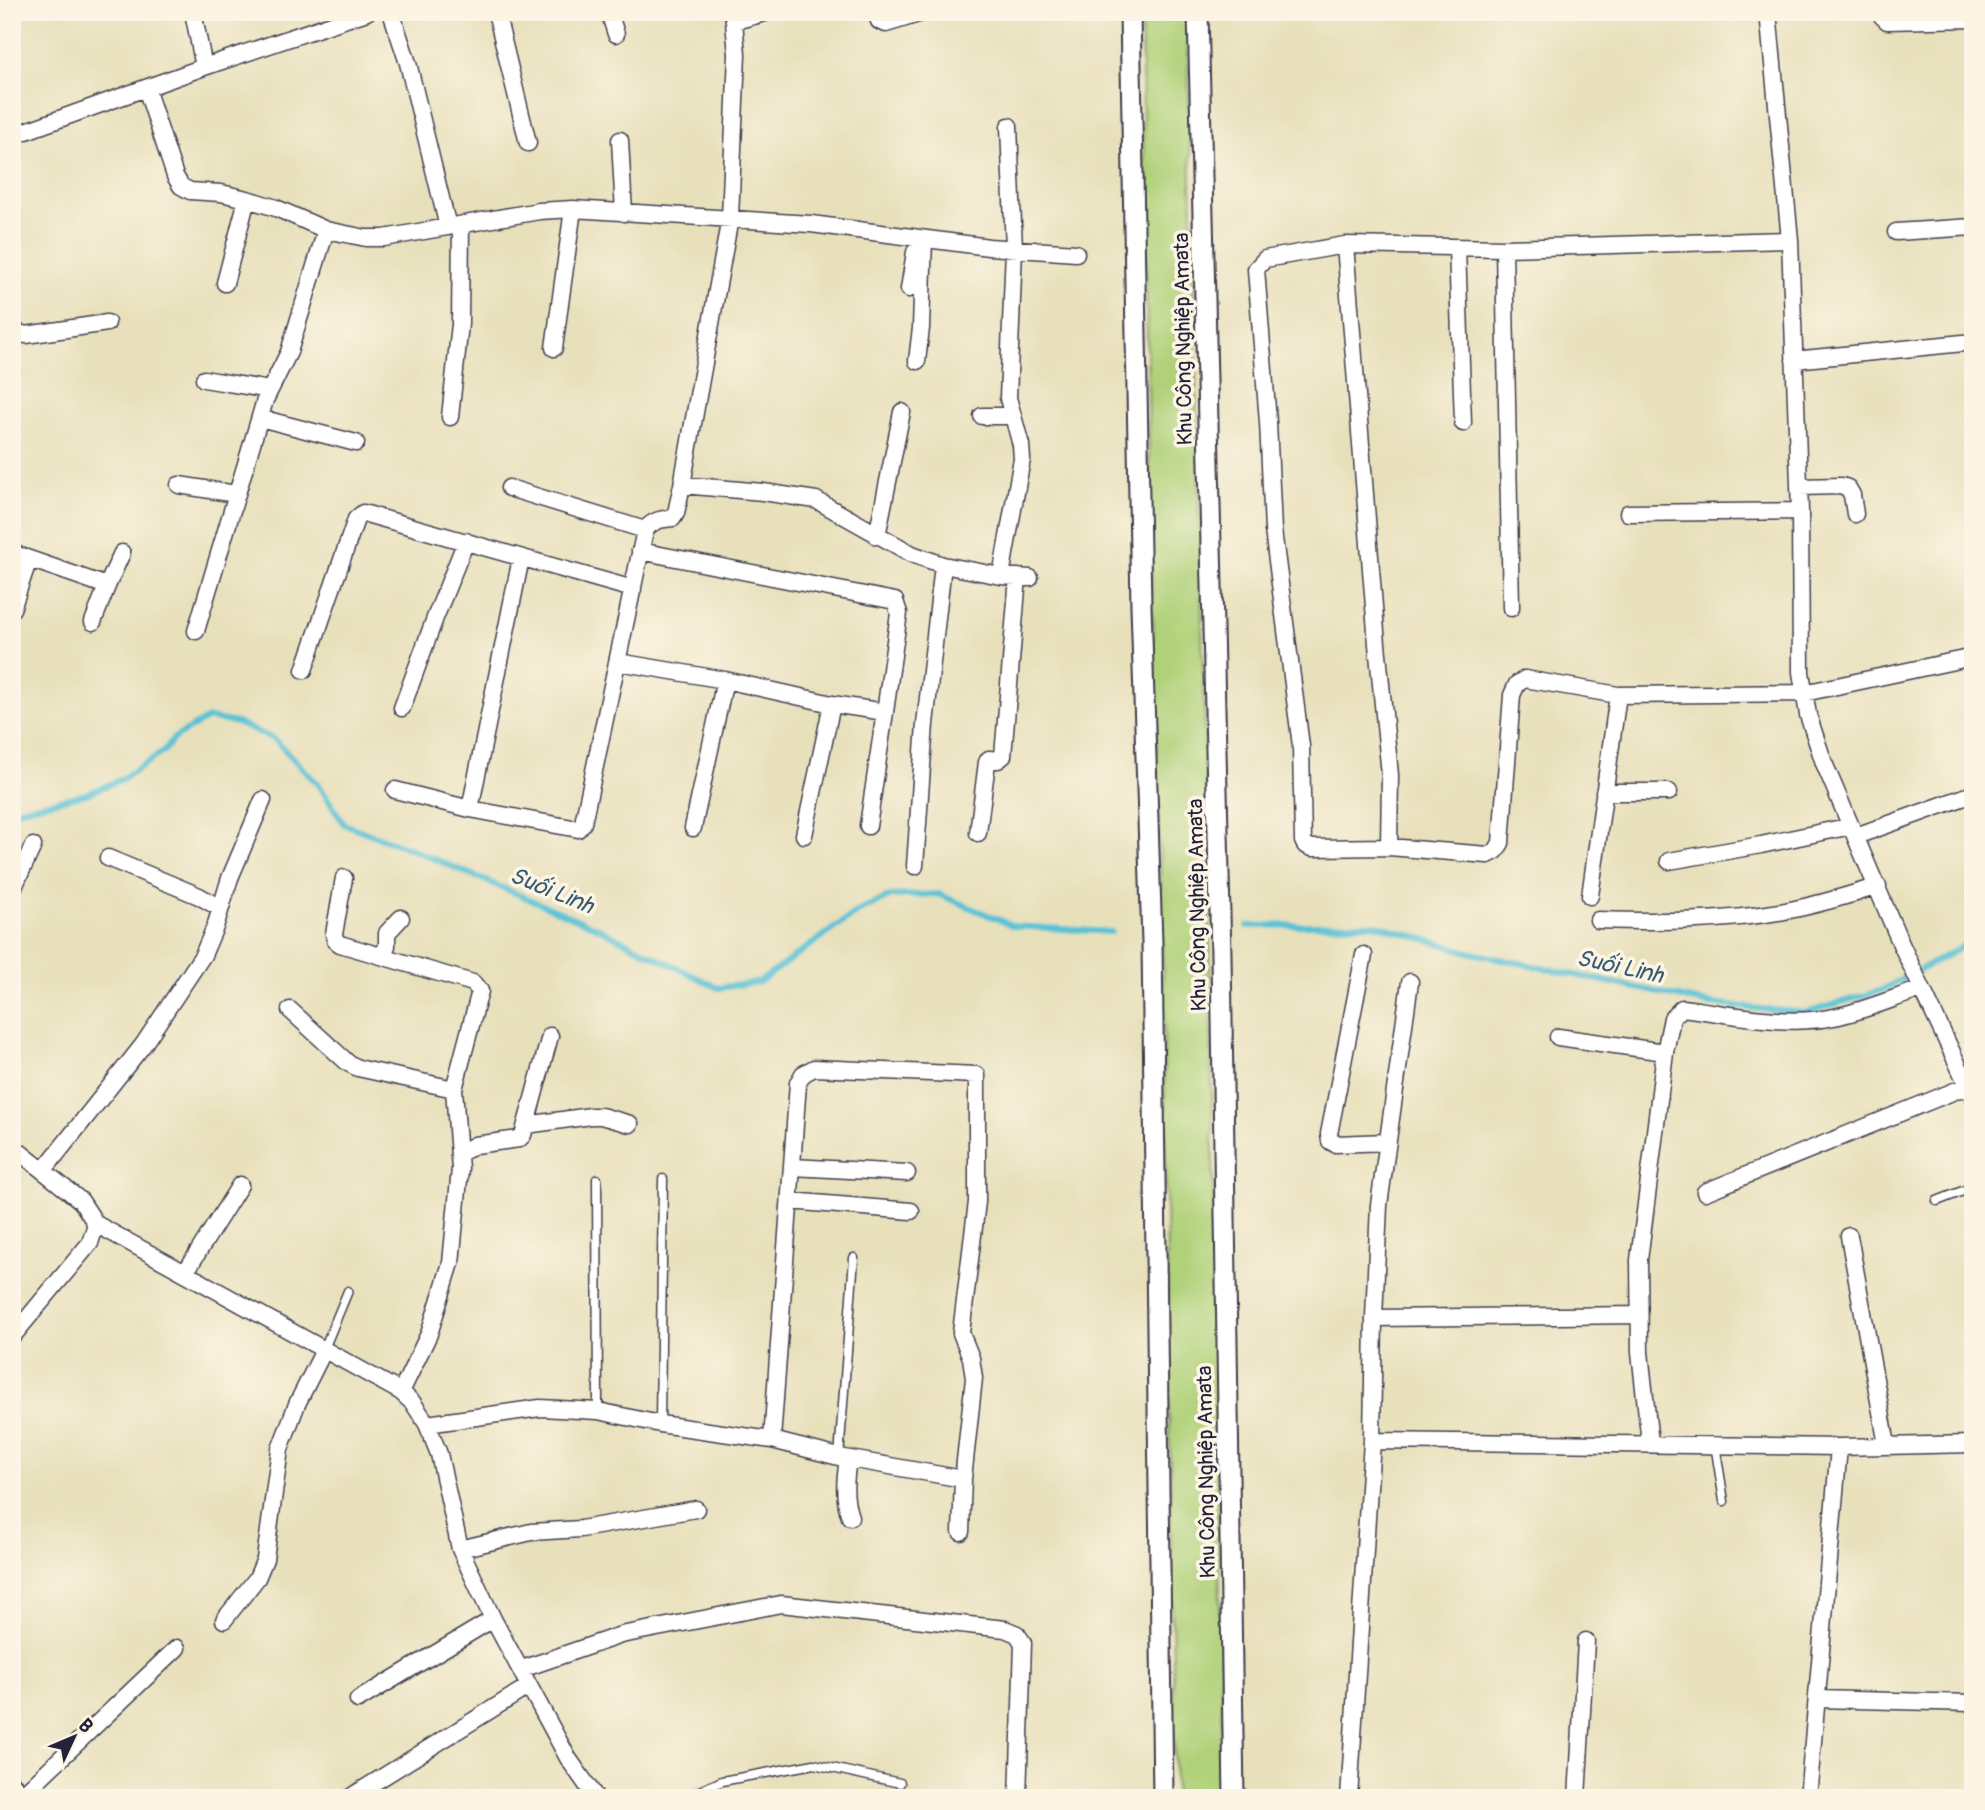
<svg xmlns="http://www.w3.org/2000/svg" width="1985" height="1810" font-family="Pangolin,sans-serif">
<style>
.green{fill:#b0d179;stroke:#697a5a;stroke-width:2}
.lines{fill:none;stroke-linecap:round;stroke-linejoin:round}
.stream{stroke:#59c1d5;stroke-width:6}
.service-casing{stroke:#403e4e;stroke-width:11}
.minor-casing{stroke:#403e4e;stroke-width:19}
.tertiary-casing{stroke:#403e4e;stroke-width:23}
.service{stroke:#fff;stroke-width:8}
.minor{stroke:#fff;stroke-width:16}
.tertiary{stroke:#fff;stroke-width:19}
.labels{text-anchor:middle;stroke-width:7;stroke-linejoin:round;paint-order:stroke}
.street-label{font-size:21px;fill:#22223b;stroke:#fcf5e5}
.water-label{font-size:23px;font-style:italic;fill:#355a71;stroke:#fcf5e5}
</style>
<rect width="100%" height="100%" fill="#fcf5e5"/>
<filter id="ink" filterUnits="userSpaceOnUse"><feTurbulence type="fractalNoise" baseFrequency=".0143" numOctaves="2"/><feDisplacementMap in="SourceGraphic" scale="14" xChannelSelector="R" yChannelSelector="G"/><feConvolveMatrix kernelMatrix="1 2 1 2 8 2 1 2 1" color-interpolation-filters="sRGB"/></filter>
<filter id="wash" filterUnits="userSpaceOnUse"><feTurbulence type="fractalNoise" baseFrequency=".00686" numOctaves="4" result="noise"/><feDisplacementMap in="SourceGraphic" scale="28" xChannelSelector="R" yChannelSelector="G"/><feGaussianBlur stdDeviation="1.57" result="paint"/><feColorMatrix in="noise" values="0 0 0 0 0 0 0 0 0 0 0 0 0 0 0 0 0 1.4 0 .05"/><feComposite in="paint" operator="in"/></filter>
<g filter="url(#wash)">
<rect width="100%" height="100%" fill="#e8e0bb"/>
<path class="green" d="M1141,12H1187L1210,958L1223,1798H1175L1162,930L1152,608Z"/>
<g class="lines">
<path class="stream" d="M12,811L86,794L120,780L163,752L174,738L208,718L237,723L274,739L319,785L344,824L413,850L600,929L718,988L759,982L857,912L891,896L938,894L1014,926L1111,932
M1248,926L1374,924L1468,952L1711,1004L1805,1013L1882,990L1968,944L1973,939"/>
</g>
</g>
<g filter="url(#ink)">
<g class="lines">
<g class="service-casing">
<path id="service" d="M597,1179L598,1411
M1937,1201L1973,1187
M324,1349L348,1291
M660,1424L663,1179
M1715,1444L1724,1501
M839,1457L854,1258
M684,1798L722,1781L814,1764L900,1783"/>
</g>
<g class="minor-casing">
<path id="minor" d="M193,12L204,67
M391,12L408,63L448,227
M496,12L528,143
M609,12L616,34
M876,12L879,21L886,24L925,12
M1768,12L1790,240L1800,511L1801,672L1808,715L1824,763L1901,944L1973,1097
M1878,12L1887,21L1973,19
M735,21L768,12
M146,88L175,176L181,186L190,191L221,193L247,199L276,208L326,230L366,238H384L539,211L573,209L811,224L989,247L1076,253
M12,136L204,67L367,12
M620,140L624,213
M1896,232L1973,227
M1790,240L1504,248L1345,245L1265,259L1256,269L1268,422L1273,530L1301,746L1303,841L1305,845L1312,848L1389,847L1488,855L1496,851L1501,843L1512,695L1517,684L1525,679L1618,695L1804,693L1973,657
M1345,245L1377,644L1390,775L1389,847
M1457,247L1463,423
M1504,248L1511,608
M225,283L247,199
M909,289L915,252
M12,331L26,335L107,323
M554,348L573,209
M1794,360L1973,342
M917,361L921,328L924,239
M204,379L270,390
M982,416H1012
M450,417L460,324L461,225
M260,418L356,443
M179,485L236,494
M682,485L763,492L816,500L912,554L943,565L1001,576L1030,578
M1799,487L1842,486L1848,488L1852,495L1855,514
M509,488L645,530
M1628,513L1800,511
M877,536L902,412
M640,551L895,601L899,613L885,712L832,704
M12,553L107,586L122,553
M1001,576L1022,459L1021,445L1008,398L1014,249L1009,126
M12,609L29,559
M93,622L107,586
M196,631L265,400L289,352L326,230
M618,662L725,680L832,704L804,835
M304,670L356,519L363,513L633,589
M402,708L435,618L466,541
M395,790L470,809L578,829L583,823L645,530C653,520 661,519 673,518L676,513L682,485L730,218L737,54L733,12
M1604,792H1669
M470,809L521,558
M868,826L885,712
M693,828L725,680
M978,833L987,762L989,759L998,760L1003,756L1018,577
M1856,836L1973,794
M108,858L199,896L220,908
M1669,861L1761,845L1851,826
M915,866L925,724L943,565
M344,878L334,934L335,940L340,944L473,983L480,991L454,1089L460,1169L451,1263L429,1334L401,1392
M12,891L33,846
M1590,896L1618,695
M1598,920C1660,922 1724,922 1785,911C1817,905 1847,896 1878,886
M1364,955L1329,1134L1330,1141L1335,1144L1387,1142
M382,956L387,946V933L401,918
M290,1010L348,1063L358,1068L454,1089
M1558,1037L1665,1052
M526,1125L591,1116H601L630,1124
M12,1146L81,1201L96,1224L90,1243L12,1337
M459,1154L475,1145L519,1139L523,1135L550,1036
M792,1167L907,1173
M43,1171L143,1045L203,955L215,927L230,878L263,800
M1705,1192L1967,1086
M790,1201L911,1211
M96,1224L401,1392L413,1403L427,1424L439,1454L460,1549L493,1619L568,1758L596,1798
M1849,1236L1887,1445
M185,1273L240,1185
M1374,1318L1639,1315
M427,1424L540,1408L598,1411L660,1424L772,1440L839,1457L963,1479
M772,1440L798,1083L803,1074L814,1068L977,1075V1202L961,1333L971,1358L974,1378L963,1479L961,1532
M1372,1441L1839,1447L1973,1444
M1650,1443L1640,1352L1639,1260L1665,1052L1672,1018L1682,1008C1731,1014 1785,1027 1834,1017C1864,1011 1893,998 1922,989
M848,1459C845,1479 843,1497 850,1517
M460,1549L531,1532L581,1529L696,1509
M224,1620L257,1578L265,1559L280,1449L297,1404L324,1350
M522,1669L621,1635L781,1604L1005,1629L1017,1634L1023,1643L1018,1798
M1817,1699L1973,1703
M358,1700L493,1619
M21,1796L177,1648
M349,1798L529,1686
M1349,1798L1372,1441L1374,1318L1379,1205L1410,982
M1577,1798L1586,1641
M1808,1798L1839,1447"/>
</g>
<g class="tertiary-casing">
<path id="tertiary" d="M1130,12L1141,606L1152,942L1163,1798
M1198,12L1221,955L1234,1798
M12,1786L23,1798"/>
</g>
<use href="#service" class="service"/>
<use href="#minor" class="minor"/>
<use href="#tertiary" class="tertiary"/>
</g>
</g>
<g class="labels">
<g class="street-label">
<text transform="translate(1183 339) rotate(-91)" y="7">Khu Công Nghiệp Amata</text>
<text transform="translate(1197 905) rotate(-91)" y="7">Khu Công Nghiệp Amata</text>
<text transform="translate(1206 1472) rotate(-91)" y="7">Khu Công Nghiệp Amata</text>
</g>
<g class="water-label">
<text transform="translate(552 890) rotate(22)" y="8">Suối Linh</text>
<text transform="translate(1620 966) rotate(12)" y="8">Suối Linh</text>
</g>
</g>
<rect width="1985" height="1810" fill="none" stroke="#fcf5e5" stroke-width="42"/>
<g transform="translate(74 1737) rotate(46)" stroke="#fcf5e5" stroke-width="5" paint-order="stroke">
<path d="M0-5L12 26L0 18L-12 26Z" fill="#22223b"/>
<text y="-10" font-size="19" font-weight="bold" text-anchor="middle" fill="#22223b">B</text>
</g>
</svg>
